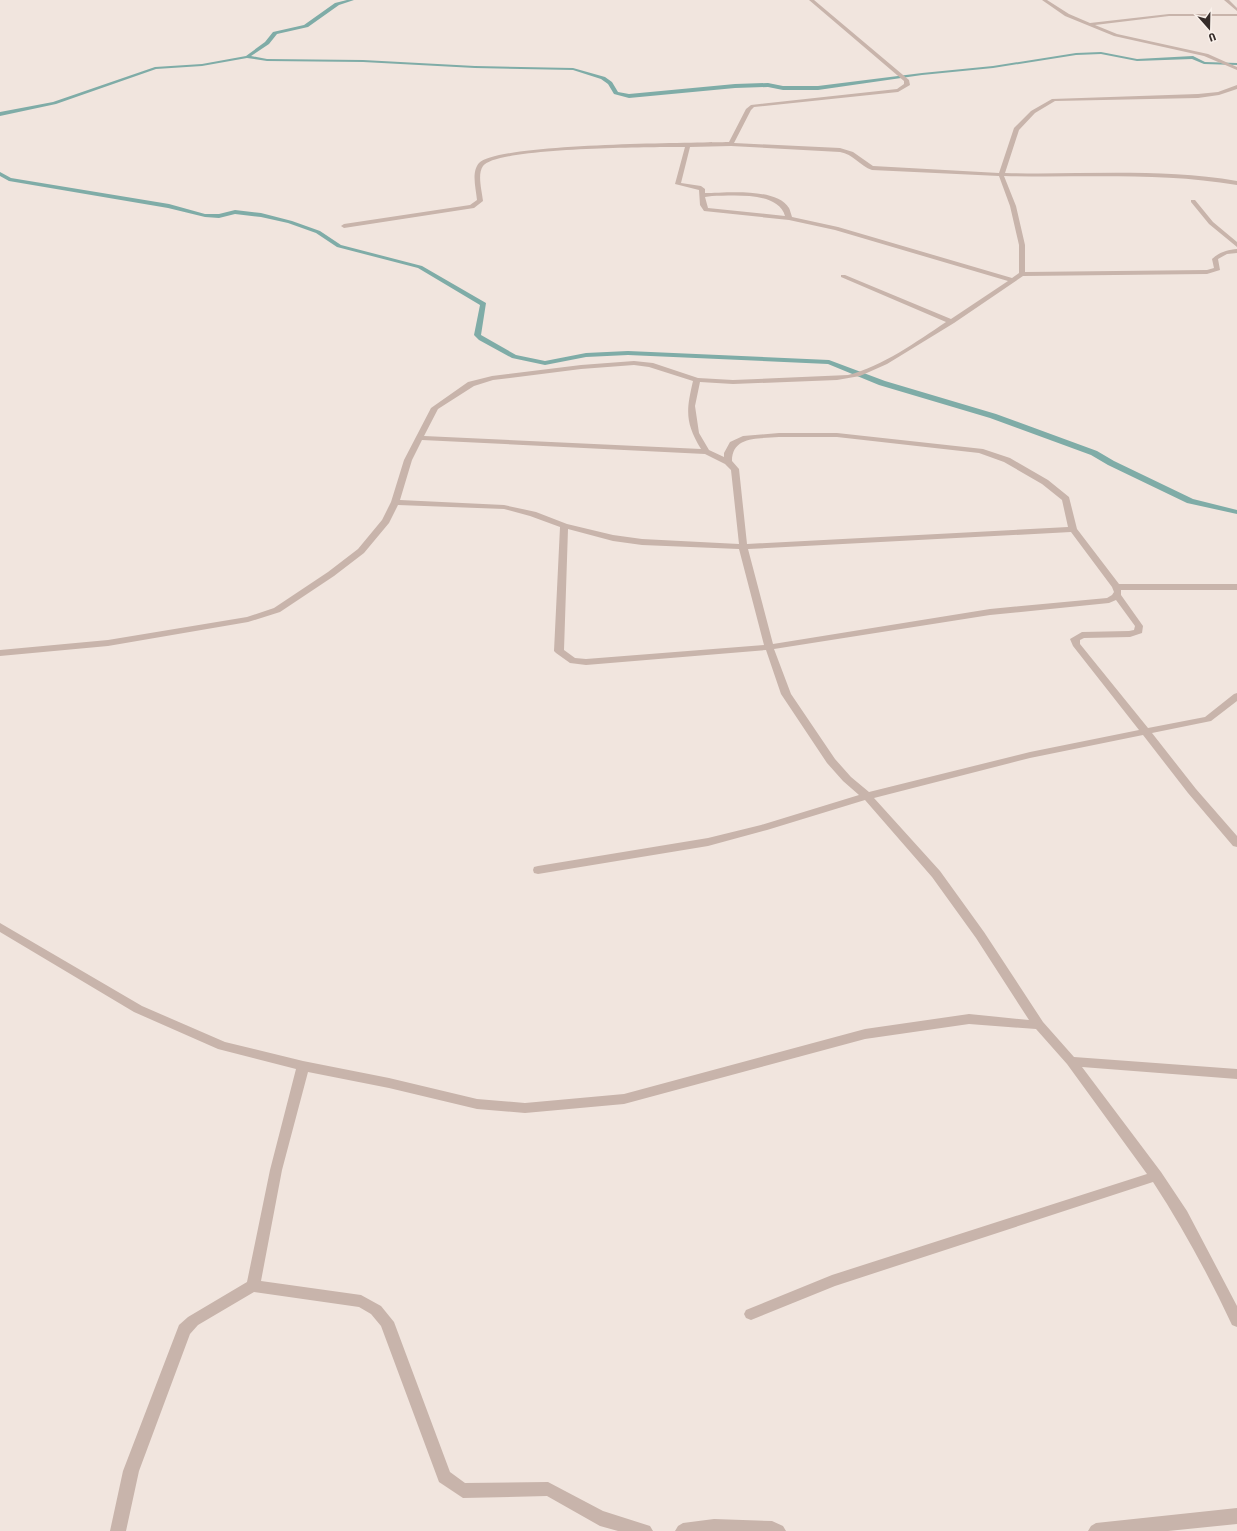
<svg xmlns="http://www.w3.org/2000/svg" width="1237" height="1531" font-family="'Fira Sans Condensed',sans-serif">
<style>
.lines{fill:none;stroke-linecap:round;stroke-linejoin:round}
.stream{fill:#7faca7;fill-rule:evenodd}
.minor{fill:#c8b4ab;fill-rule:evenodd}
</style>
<rect width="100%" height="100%" fill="#f1e5de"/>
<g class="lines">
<path class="stream" d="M347,0H354L339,5L308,27L277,34L269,44L251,56L267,59L363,60L475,66L573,68L605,77L612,82L618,92L629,94L735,84L768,83L783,86H818L922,73L993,66L1076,53L1101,52L1137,59L1193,56L1205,62L1237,63V65L1204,64L1192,59L1137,61L1101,54L1076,55L993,68L922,75L818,90H783L768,87L735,88L629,98L614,94L608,84L601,79L573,70L475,68L363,62L267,61L247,58L202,66L156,69L56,104L0,116V112L53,102L155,67L202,64L246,56L265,42L273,32L304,25L335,3Z
M0,172L11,178L169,204L205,214H219L235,210L261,213L292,221L320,231L341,245L422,266L486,303L481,335L516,355L545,361L586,353L628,351L829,360L885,381L996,414L1097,451L1114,461L1193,499L1237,510V514L1187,503L1108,465L1091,455L990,418L879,385L828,364L628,355L586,357L545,365L512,358L479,340L474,335L480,305L418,268L337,247L316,233L288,223L261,217L235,214L219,218L205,217L168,208L9,181L0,176Z"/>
<path class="minor" d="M809,0H814L909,80L910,85L898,92L754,107L751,110L734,143L840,148L853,152L873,166L999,173L1014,128L1031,111L1052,99L1198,94L1218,92L1237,85V89L1219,95L1198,98L1055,101L1035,113L1019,130L1005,173C1082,175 1160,168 1237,181V185C1160,172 1082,178 1004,176L1016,206L1025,245V272L1207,270L1214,268L1212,259C1219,252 1228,250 1237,249V253L1227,254L1218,259L1220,270L1207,274L1023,276L954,323L887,364L860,376L837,380L733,384L700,382L695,406L699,433L709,450L724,457V453L730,442L743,436L779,433H837L983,449L1010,458L1048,480L1069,497L1077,529L1119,584H1237V590H1121V595L1143,626L1142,633L1130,637L1084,638L1080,640V644L1148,728L1205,717L1234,694L1237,693V701L1211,721L1152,733L1196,789L1237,836V847L1233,846L1188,793L1143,735L1030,758L874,798L940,871L984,932L1043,1022L1074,1057L1237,1069V1079L1082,1067L1161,1172L1187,1211L1237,1306V1327L1232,1325C1209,1276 1183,1228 1153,1182L835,1286L751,1320L746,1318L744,1314L746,1310L832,1275L1147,1174L1067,1064L1036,1029L969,1024L865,1039L624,1104L525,1113L477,1109L389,1088L308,1072L282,1170L261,1281L361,1295L381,1306L394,1322L450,1472L465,1483L548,1482L603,1511L650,1526L653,1531H618L600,1526L547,1496L463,1498L439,1482L381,1326L371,1314L359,1307L254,1292L198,1325L190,1334L139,1471L126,1531H110L123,1471L179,1325L188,1317L247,1282L270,1170L296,1069L218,1049L134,1012L0,932V923L142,1006L225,1042L303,1061L389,1078L477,1099L525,1103L624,1094L865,1029L969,1014L1029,1020L976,938L932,877L865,800L767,830L708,846L538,874L534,873L533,870L534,867L538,866L708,838L761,825L859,795L843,781L827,763L781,694L766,650L586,665L570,663L556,653L554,651L560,527L530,516L504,509L398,505L389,523L364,553L334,576L280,612L248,622L108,646L0,656V650L108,640L247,617L274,608L328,572L358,549L382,520L391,502L404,460L431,408L468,382L492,376L581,365L634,361L653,363L698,378L733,380L848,375C883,366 916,342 946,322L841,277V275H845L951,319L1008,281L835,230L789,220L704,211L700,205L699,190L675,184L685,147C656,147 497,147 483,166C477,174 482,191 483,201L474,208L344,228L341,226L344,224L470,205L477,200C476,189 471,172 479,163C498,143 693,143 729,142L746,109L751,105L897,89L904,84V81ZM731,146L840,152C853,154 860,166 872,170L999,176L1010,206L1019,245V273L1012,278L838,227L792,217C791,214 790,210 789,208C776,187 725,193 705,193V189L701,186L681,183L690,147ZM712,196C733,196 778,191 785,216L708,208L705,197ZM634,365L649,367L693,381C686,411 685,422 701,449L424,436L438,409L474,386L493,380L581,369ZM779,437H837L979,453L1004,462L1042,484L1062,500L1068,527L747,544L739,469L732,461C732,435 760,439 779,437ZM422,440L705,454L725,464L731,470L739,544L642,539L613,535L567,524L536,512L504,505L400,500L412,460ZM568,529L613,541L642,545L739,549L764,645L586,659L575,658L564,650ZM1071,532L1112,587L1114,592L1112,595L1107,598L990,609L773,644L748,549ZM1116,600L1135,626L1134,630L1129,631L1082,632L1070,639L1073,646L1139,730L1030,752L869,792L851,777L835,759L791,694L774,649L990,615L1109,603Z
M1042,0H1047L1069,14L1090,23L1169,14H1237V16H1169L1095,25L1117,34L1208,54L1237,67V70L1204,56L1114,36L1065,16Z
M1224,0H1229L1237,8V11Z
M1191,200H1195L1213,222L1237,242V247L1209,224L1191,202Z
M1237,1508V1524L1168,1531H1088L1091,1526L1096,1523Z
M714,1519L772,1521L783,1526L786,1531H675L678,1526L683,1523Z"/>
</g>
<g transform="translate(1209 28) rotate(160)" stroke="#f9f0ea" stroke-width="3" paint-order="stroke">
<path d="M0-3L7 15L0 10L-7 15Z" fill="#362c29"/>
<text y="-6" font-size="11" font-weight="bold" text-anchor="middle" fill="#362c29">U</text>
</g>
</svg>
